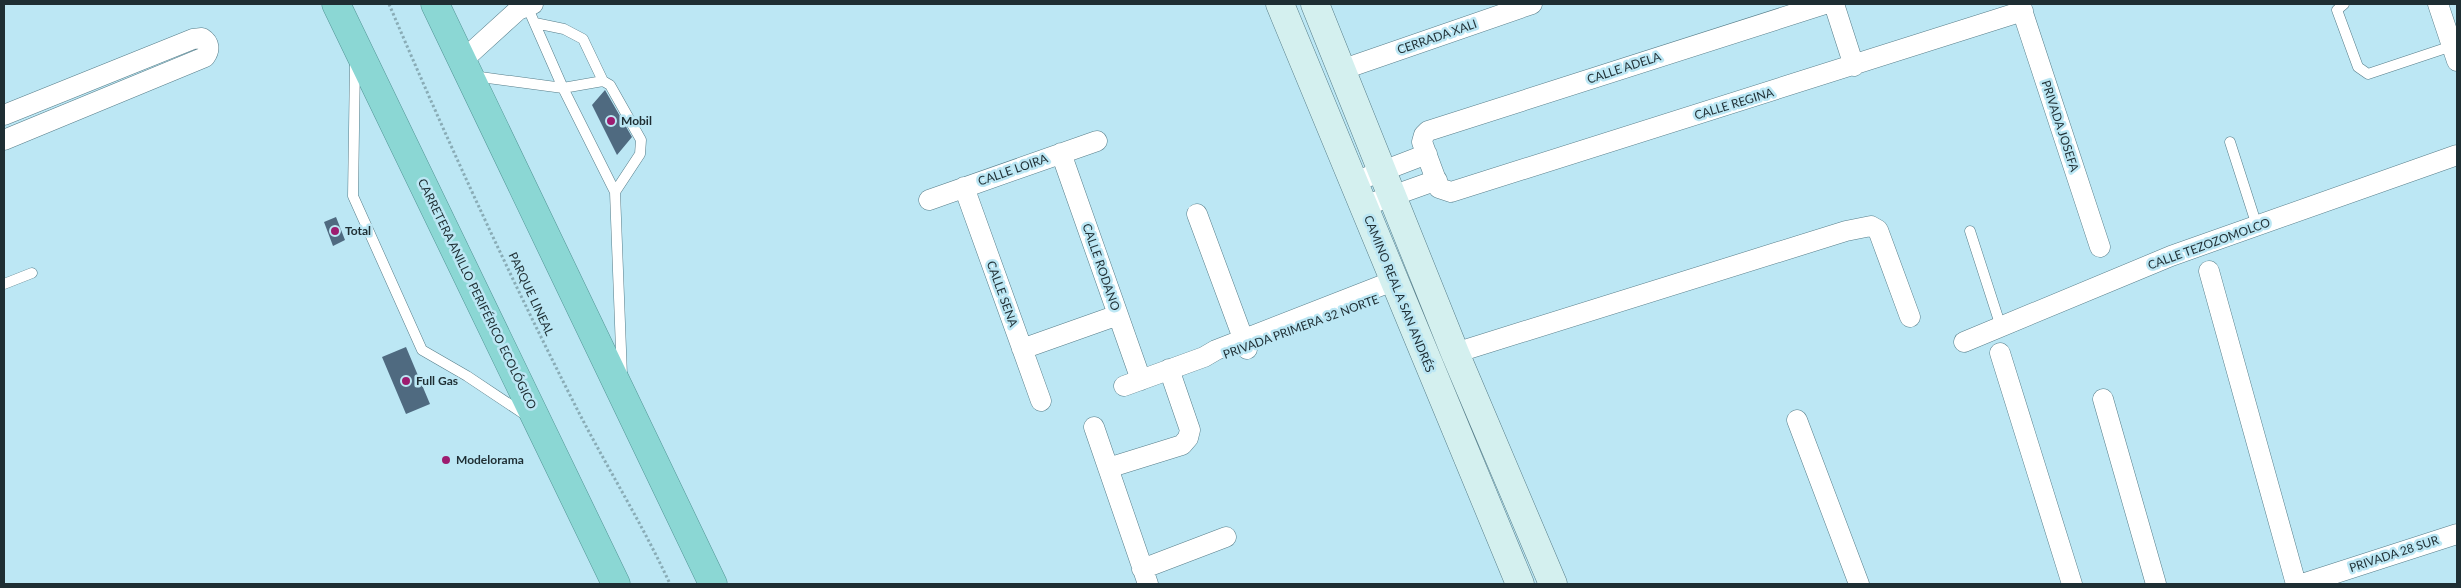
<svg xmlns="http://www.w3.org/2000/svg" width="2461" height="588" font-family="Lato,sans-serif">
<style>
.building{fill:#4f6a80}
.lines{fill:none;stroke-linecap:round;stroke-linejoin:round}
.service-casing{stroke:#567d89;stroke-width:11}
.minor-casing{stroke:#567d89;stroke-width:21}
.secondary-casing{stroke:#567d89;stroke-width:29}
.trunk-casing{stroke:#529595;stroke-width:29}
.path{stroke:#89acb6;stroke-width:3;stroke-dasharray:2.5 2.5;stroke-linecap:butt}
.service{stroke:#fff;stroke-width:10}
.minor{stroke:#fff;stroke-width:20}
.secondary{stroke:#d4f0ef;stroke-width:28}
.trunk{stroke:#8bd7d4;stroke-width:28}
.poi-dot{fill:#9d1c6f;stroke:#bce7f4;stroke-width:2}
.labels{text-anchor:middle;stroke-width:5;stroke-linejoin:round;paint-order:stroke}
.street-label{font-size:12px;fill:#1e2e33;stroke:#bce7f4}
.poi-label{font-size:12px;font-weight:bold;fill:#1e2e33;stroke:#bce7f4;text-anchor:start}
</style>
<rect width="100%" height="100%" fill="#bce7f4"/>
<path class="building" d="M605,90L632,137L617,155L592,105Z
M336,217L345,240L333,246L324,222Z
M406,347L430,404L406,414L382,357Z"/>
<g class="lines">
<g class="service-casing">
<path id="service" d="M2344,4L2337,10L2358,67L2368,74L2452,46
M527,6L563,88L615,192L622,376
M535,23L564,29L583,39L603,81
M355,63L353,196L422,350L467,376L527,416
M473,76L563,88L603,81L610,85L641,140L640,154L615,192
M2230,142L2257,226
M1970,231L2001,327
M4,284L32,273"/>
</g>
<g class="minor-casing">
<path id="minor" d="M1825,4L1428,131L1424,135L1422,142L1439,188L1451,192L2023,11
M1834,4L1854,66
M2020,4L2100,247
M2438,4L2457,61
M463,60L518,10L533,4
M1341,70L1532,4
M4,115L193,39L202,38C210,43 210,50 205,57L4,140
M1061,153L1141,380
M1354,182L1427,154
M964,187L1041,401
M929,200L1097,141
M1364,206L1437,180
M1197,214L1247,349
M2209,271L2296,584
M1964,342L2171,256L2457,155
M1022,349L1118,315
M1455,353L1846,231L1871,226L1878,230L1910,317
M2000,353L2072,584
M1124,386L1204,357L1216,350L1393,281
M2103,399L2156,584
M1797,420L1859,584
M1094,427L1148,584
M1108,468L1182,445L1188,438L1190,430L1169,369
M1142,569L1226,537
M2302,584L2457,534"/>
</g>
<g class="secondary-casing">
<path id="secondary" d="M1280,4L1520,584
M1315,4L1455,353L1553,584"/>
</g>
<g class="trunk-casing">
<path id="trunk" d="M336,4L616,584
M435,4L713,584"/>
</g>
<path class="path" d="M389,4C446,138 507,271 573,401C604,463 641,521 670,584"/>
<use href="#service" class="service"/>
<use href="#minor" class="minor"/>
<use href="#secondary" class="secondary"/>
<use href="#trunk" class="trunk"/>
</g>
<g class="poi-dot">
<circle cx="611" cy="121" r="5"/>
<circle cx="335" cy="231" r="5"/>
<circle cx="406" cy="381" r="5"/>
<circle cx="446" cy="460" r="5"/>
</g>
<g class="labels">
<g class="street-label">
<text transform="translate(1437 37) rotate(-19)" y="4">CERRADA XALI</text>
<text transform="translate(1624 68) rotate(-18)" y="4">CALLE ADELA</text>
<text transform="translate(1734 104) rotate(-17)" y="4">CALLE REGINA</text>
<text transform="translate(2060 126) rotate(72)" y="4">PRIVADA JOSEFA</text>
<text transform="translate(1013 170) rotate(-19)" y="4">CALLE LOIRA</text>
<text transform="translate(2209 244) rotate(-20)" y="4">CALLE TEZOZOMOLCO</text>
<text transform="translate(1101 267) rotate(71)" y="4">CALLE RODANO</text>
<text transform="translate(477 294) rotate(64)" y="4">CARRETERA ANILLO PERIFÉRICO ECOLÓGICO</text>
<text transform="translate(531 294) rotate(65)" y="4">PARQUE LINEAL</text>
<text transform="translate(1002 294) rotate(70)" y="4">CALLE SENA</text>
<text transform="translate(1399 294) rotate(68)" y="4">CAMINO REAL A SAN ANDRÉS</text>
<text transform="translate(1301 327) rotate(-20)" y="4">PRIVADA PRIMERA 32 NORTE</text>
<text transform="translate(2394 554) rotate(-18)" y="4">PRIVADA 28 SUR</text>
</g>
<g class="poi-label">
<text x="621" y="125">Mobil</text>
<text x="345" y="235">Total</text>
<text x="416" y="385">Full Gas</text>
<text x="456" y="464">Modelorama</text>
</g>
</g>
<rect width="2461" height="588" fill="none" stroke="#1e2e33" stroke-width="10"/>
</svg>
